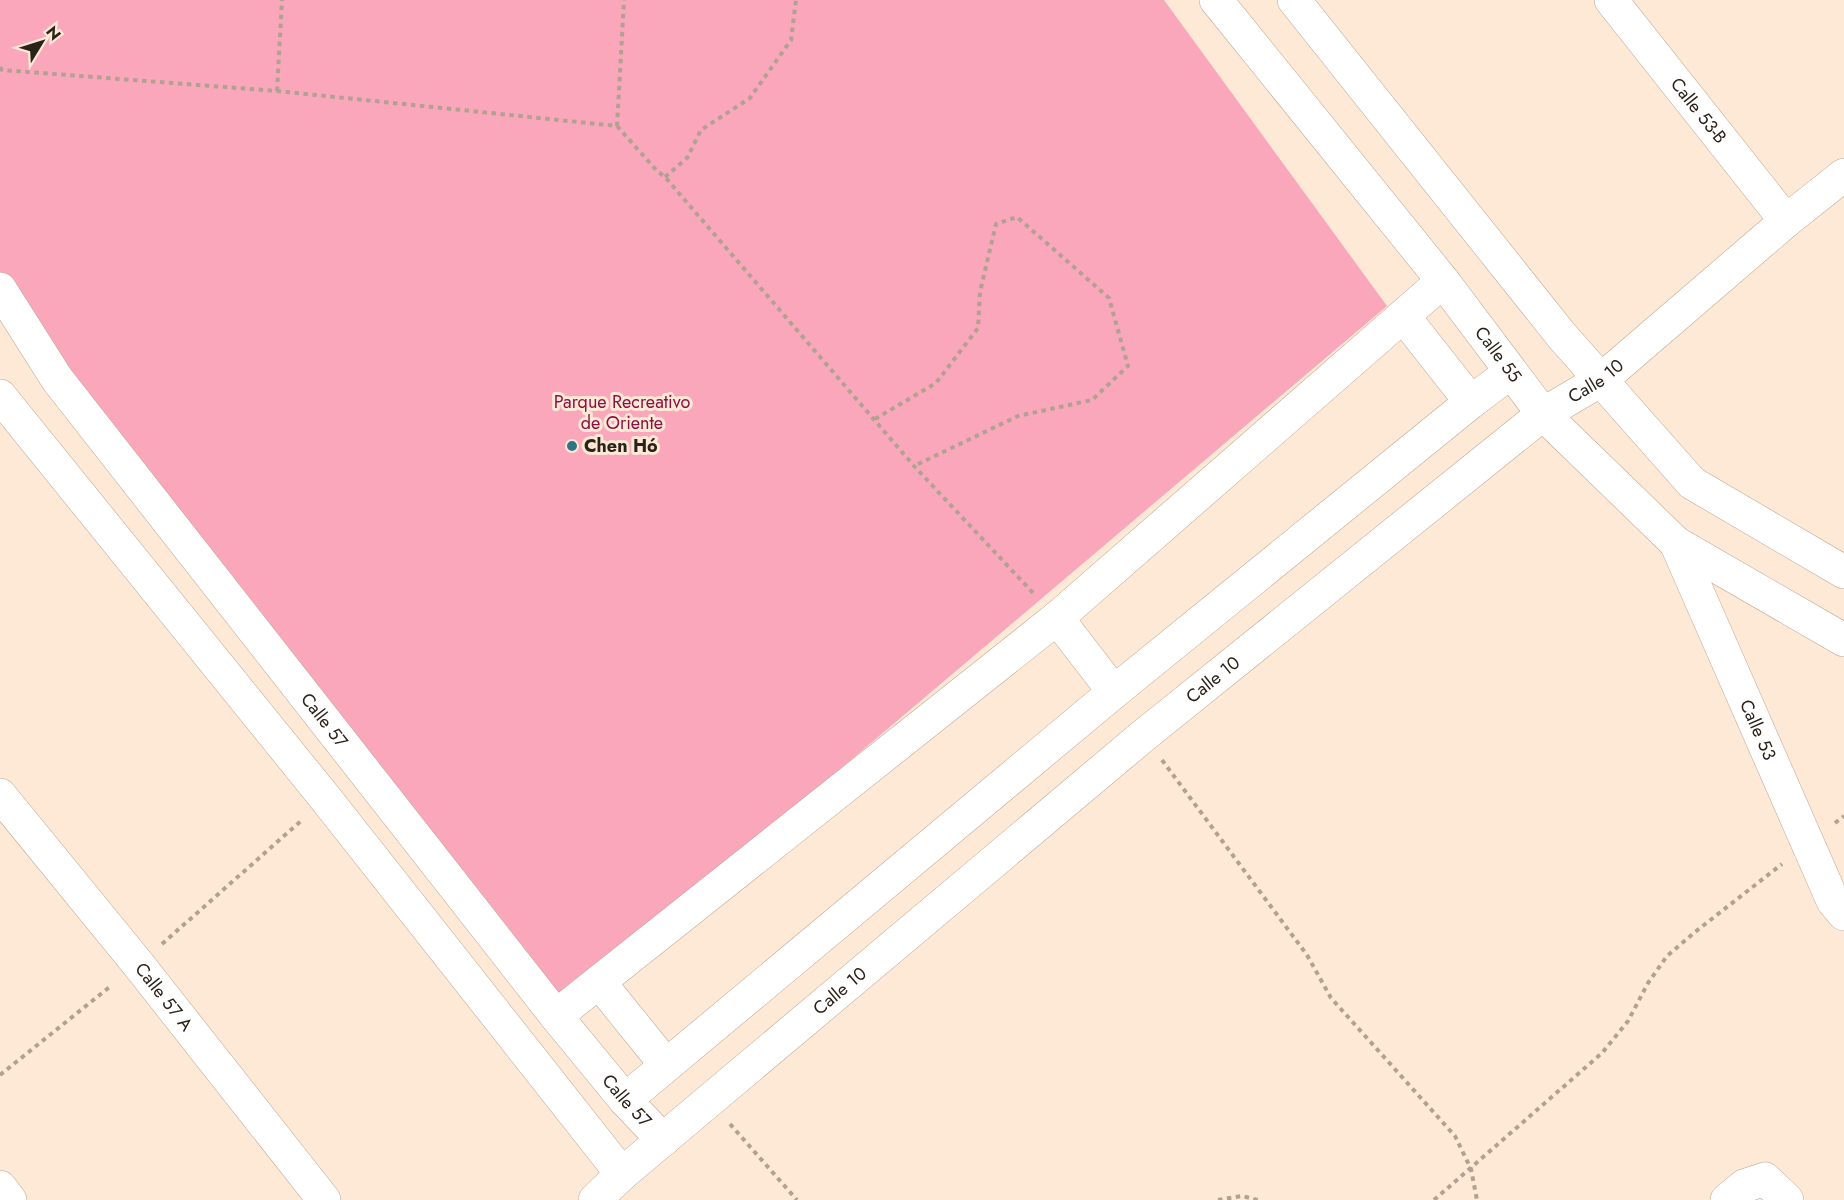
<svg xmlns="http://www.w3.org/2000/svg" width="1844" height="1200" font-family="Jost,sans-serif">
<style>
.green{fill:#faa7bb}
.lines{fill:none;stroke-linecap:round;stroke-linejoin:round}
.minor-casing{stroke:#bea58f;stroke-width:34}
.path{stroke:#b2a192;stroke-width:4;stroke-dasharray:4.5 4.5;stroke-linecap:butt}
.minor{stroke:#fff;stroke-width:33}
.poi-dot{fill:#317585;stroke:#fee9d6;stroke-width:2}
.labels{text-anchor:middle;stroke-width:6;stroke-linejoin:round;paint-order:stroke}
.street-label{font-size:18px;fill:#2b2219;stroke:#fee9d6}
.park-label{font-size:18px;fill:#891042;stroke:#fee9d6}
.poi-label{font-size:18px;font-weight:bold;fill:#2b2219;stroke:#fee9d6;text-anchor:start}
</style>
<rect width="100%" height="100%" fill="#fee9d6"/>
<path class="green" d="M0,0H1164L1387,306L565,1002L0,294Z"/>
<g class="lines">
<g class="minor-casing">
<g id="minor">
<path id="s1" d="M1216,0L1443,281L1543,414L1676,543L1844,640"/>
<path d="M1294,0L1562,336L1692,483L1844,572"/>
<path id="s2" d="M1611,0L1786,221"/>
<path id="s3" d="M0,289L57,379L556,1016L625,1100L663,1140"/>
<path d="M1404,317L1471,402"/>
<path d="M0,396L326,799L622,1174"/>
<path id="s4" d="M1676,543L1833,901L1844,914"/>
<path d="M1057,618L1114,692"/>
<path id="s5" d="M0,795L138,964L324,1200"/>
<path d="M599,982L666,1065"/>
<path d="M556,1016L1057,618L1443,281"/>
<path d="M625,1100L1114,692L1471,402L1511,372"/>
<path d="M0,1187L10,1200"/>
<path id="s6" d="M595,1200L622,1174L1143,736L1543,414L1601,380L1786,221L1844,175"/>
<path d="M1727,1200L1744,1186L1765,1179L1787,1200"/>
</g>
</g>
<path class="path" d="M0,67L2,70L277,91L617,126L624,0
M277,91L282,0
M617,126L657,171L665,177L914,466L1035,595
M665,177L687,158L701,130L750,98L791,40L796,0
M875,419L936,383L978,328L980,292L996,224L1017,217L1109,298L1128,366L1092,400L1018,416L914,466
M1162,760L1307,955L1331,998L1455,1136L1471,1169L1477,1200
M1835,823L1844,816
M162,944L302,820
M0,1075L112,985
M730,1124L797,1200
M1218,1200L1242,1196L1258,1200
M1434,1200L1602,1053L1628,1021L1648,983L1667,956L1695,932L1782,864"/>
<use href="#minor" class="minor"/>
</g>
<circle class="poi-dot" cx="572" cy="446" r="6"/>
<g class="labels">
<g class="street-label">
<text dy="6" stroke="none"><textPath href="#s2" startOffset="141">Calle 53-B</textPath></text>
<text dy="6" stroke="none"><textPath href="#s1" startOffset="453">Calle 55</textPath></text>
<text dy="6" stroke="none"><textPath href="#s6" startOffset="1294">Calle 10</textPath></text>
<text dy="6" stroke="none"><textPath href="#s6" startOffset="808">Calle 10</textPath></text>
<text dy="6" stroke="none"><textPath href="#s3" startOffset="540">Calle 57</textPath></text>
<text dy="6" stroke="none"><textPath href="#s4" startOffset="204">Calle 53</textPath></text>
<text dy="6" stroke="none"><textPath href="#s6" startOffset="322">Calle 10</textPath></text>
<text dy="6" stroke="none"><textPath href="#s5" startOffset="260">Calle 57 A</textPath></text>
<text dy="6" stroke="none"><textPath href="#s3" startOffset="1026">Calle 57</textPath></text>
</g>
<g class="park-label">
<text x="622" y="408">Parque Recreativo<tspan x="622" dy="21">de Oriente</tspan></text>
</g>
<g class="poi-label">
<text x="584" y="452">Chen Hó</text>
</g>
</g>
<g transform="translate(42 42) rotate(52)" stroke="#fee9d6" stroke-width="4.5" paint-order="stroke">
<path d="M0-4.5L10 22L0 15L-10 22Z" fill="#2b2219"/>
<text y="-9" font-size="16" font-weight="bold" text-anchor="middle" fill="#2b2219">N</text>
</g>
</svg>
